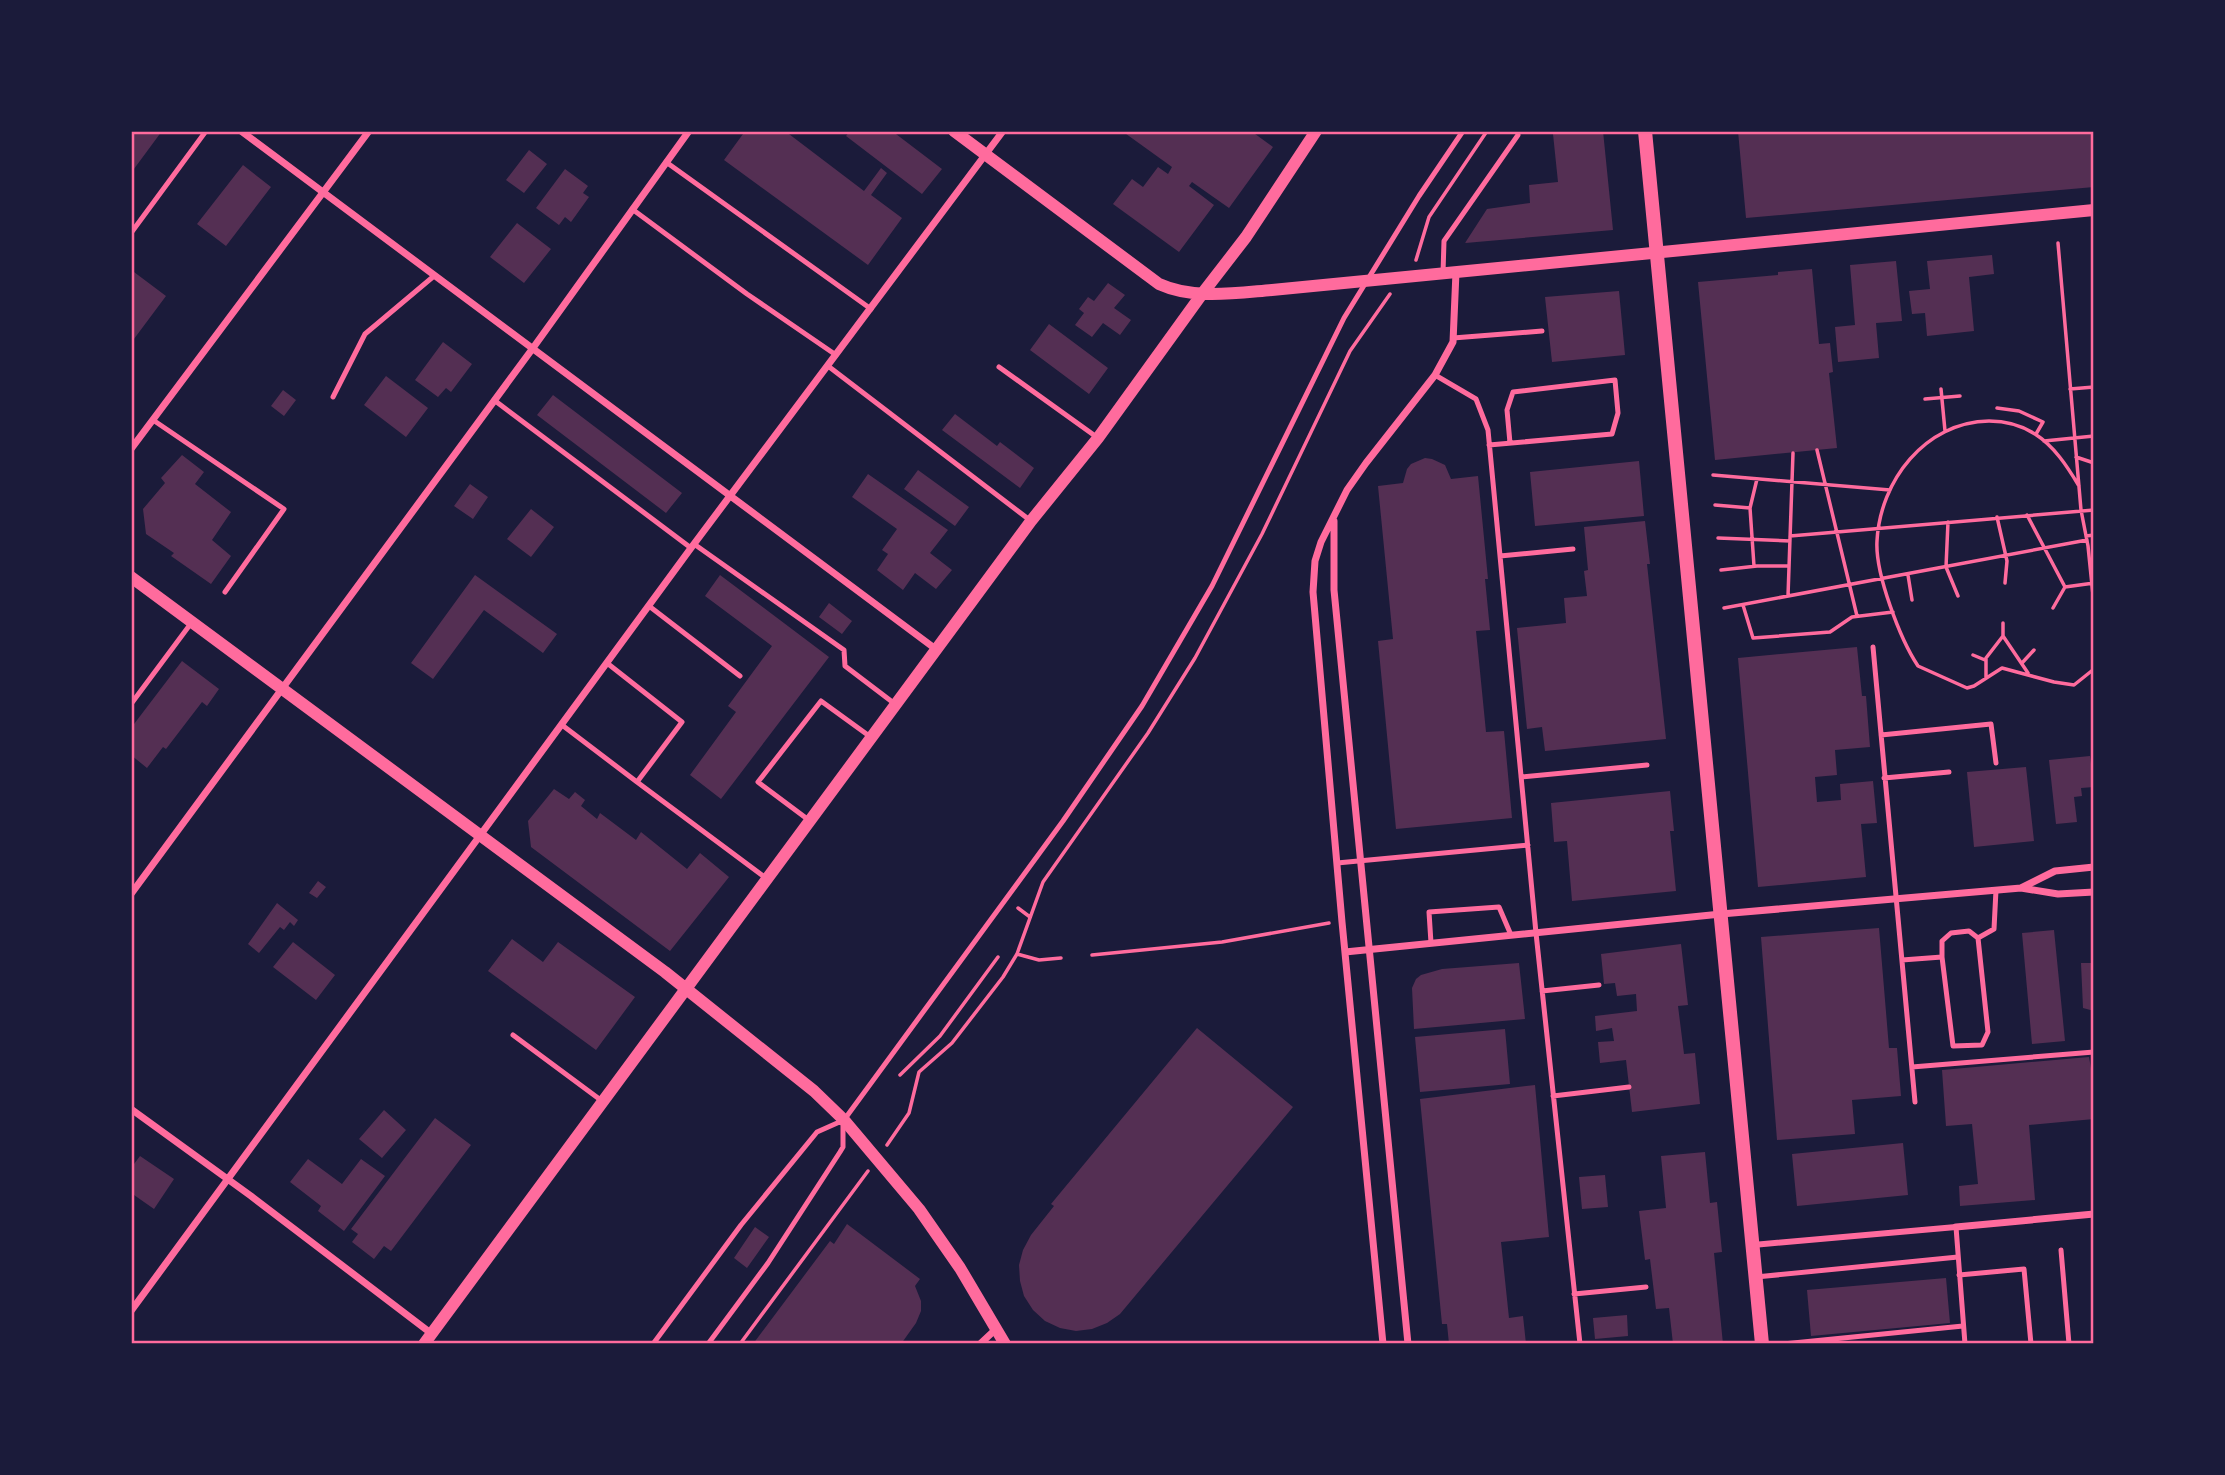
<svg xmlns="http://www.w3.org/2000/svg" width="2225" height="1475" font-family="Inter,sans-serif">
<style>
.building{fill:#542f53}
.lines{fill:none;stroke-linecap:round;stroke-linejoin:round}
.path{stroke:#ff6b9d;stroke-width:3.5}
.service{stroke:#ff6b9d;stroke-width:5}
.pedestrian{stroke:#ff6b9d;stroke-width:6}
.minor{stroke:#ff6b9d;stroke-width:7}
.tertiary{stroke:#ff6b9d;stroke-width:12}
.secondary{stroke:#ff6b9d;stroke-width:14}
.neatline{fill:none;stroke:#ff6b9d;stroke-width:2.5}
</style>
<rect width="100%" height="100%" fill="#1b1b3a"/>
<path class="building" d="M131,131H162L131,173Z
M739,131H785L864,191L881,168L887,173L871,195L902,218L868,265L724,160L743,134Z
M850,131H892L942,169L922,194L846,136Z
M1122,131H1251L1273,147L1229,208L1192,182L1189,186L1214,205L1179,252L1113,204L1132,179L1143,187L1158,167L1168,174L1172,167Z
M1538,131H1603L1613,230L1465,243L1487,209L1530,203L1529,185L1558,182L1553,134H1536Z
M1738,131H2094V187L1746,218Z
M529,150L547,164L524,193L506,180Z
M243,165L271,187L226,246L197,224Z
M565,169L588,186L583,193L589,197L571,222L565,217L559,225L536,208Z
M517,223L551,249L524,283L490,257Z
M1992,255L1994,274L1969,277L1974,331L1927,336L1925,313L1912,314L1909,291L1930,289L1927,261Z
M1896,261L1902,321L1876,323L1879,358L1838,362L1835,327L1855,325L1850,265Z
M1812,269L1819,344L1830,343L1833,372L1829,373L1837,448L1715,460L1698,282L1778,275V272Z
M134,272L166,296L131,343V276Z
M1108,283L1125,295L1114,308L1131,320L1120,335L1103,323L1092,337L1075,325L1084,313L1079,309L1088,297L1094,301Z
M1619,291L1625,355L1552,362L1545,297Z
M1049,324L1108,368L1089,394L1030,350Z
M443,342L472,364L451,392L446,388L438,397L415,380Z
M386,376L428,408L406,437L364,405Z
M283,390L296,400L284,416L271,406Z
M553,395L682,493L666,513L537,415Z
M955,414L997,446L1000,442L1034,468L1020,488L942,430Z
M182,455L204,472L195,484L231,512L212,540L231,556L211,584L171,556L174,553L146,534L143,509L165,483L161,478Z
M1425,458L1432,459L1445,465L1451,479L1478,476L1488,579H1485L1490,630L1476,631L1486,732L1504,731L1512,818L1396,829L1378,641L1393,639L1378,486L1403,483L1407,469L1411,464Z
M1639,461L1644,516L1535,526L1530,472Z
M918,470L969,507L955,526L904,489Z
M868,474L948,530L930,553L952,570L936,589L915,573L903,590L877,570L888,554L882,550L897,529L852,497Z
M470,484L488,497L473,519L454,506Z
M531,509L554,527L531,557L507,539Z
M1645,521L1650,564H1647L1666,739L1545,751L1542,727L1527,729L1517,628L1566,623L1564,598L1587,596L1584,571L1588,570L1584,527Z
M475,575L557,634L543,653L484,610L433,679L411,663Z
M720,575L829,657L721,799L690,775L736,712L728,706L772,646L705,596Z
M829,603L852,621L842,634L819,617Z
M1857,647L1862,696H1866L1870,747L1835,750L1837,775L1815,777L1817,802L1841,800L1840,784L1873,781L1877,823L1861,824L1866,877L1758,887L1738,658Z
M182,661L219,689L207,706L202,702L166,749L163,747L147,768L131,755V728Z
M2090,756L2094,787L2081,788L2082,796L2074,797L2077,822L2056,824L2049,760Z
M2026,767L2034,841L1974,847L1967,772Z
M554,789L569,799L575,792L585,800L581,806L597,819L600,813L636,840L641,832L687,869L700,853L729,877L670,951L531,847L528,821Z
M1670,791L1674,831H1670L1676,891L1572,901L1567,841L1554,842L1551,803Z
M318,881L326,887L317,898L309,893Z
M277,903L298,920L294,926L290,922L284,930L280,927L259,953L248,944Z
M1879,928L1889,1048H1897L1901,1096L1852,1100L1855,1134L1777,1140L1761,937Z
M2054,930L2065,1041L2032,1044L2022,933Z
M512,939L543,962L558,942L635,997L596,1050L488,971Z
M293,942L335,975L316,1000L273,967Z
M1681,944L1688,1005L1678,1006L1684,1054L1695,1053L1700,1104L1632,1112L1626,1060L1600,1063L1598,1042L1614,1041L1612,1028L1596,1031L1595,1016L1637,1011L1636,994L1617,996L1615,983L1604,984L1601,954Z
M1519,963L1525,1019L1414,1029L1412,988L1416,979L1421,975L1442,969Z
M2081,963H2094V1011L2083,1008Z
M1197,1028L1293,1107L1120,1314L1107,1323L1092,1329L1076,1331L1060,1328L1045,1321L1033,1310L1024,1296L1020,1281L1019,1265L1023,1250L1031,1235L1054,1206L1051,1204Z
M1505,1029L1510,1084L1420,1092L1415,1037Z
M2089,1057L2094,1086V1119L2029,1125L2035,1200L1960,1206L1959,1186L1978,1184L1972,1124L1946,1126L1942,1070Z
M1535,1085L1549,1237L1501,1242L1509,1318L1523,1316L1526,1344H1449L1447,1324H1442L1420,1099Z
M384,1110L406,1130L382,1158L359,1139Z
M435,1118L471,1145L391,1251L384,1246L374,1259L352,1242L358,1234L351,1229Z
M1903,1143L1908,1195L1797,1206L1792,1154Z
M1705,1152L1710,1203L1717,1202L1722,1252L1714,1253L1723,1344H1673L1669,1308L1656,1309L1650,1259L1645,1260L1639,1211L1666,1208L1661,1156Z
M140,1156L174,1179L154,1209L134,1195L131,1200V1168Z
M308,1159L342,1184L361,1159L385,1176L344,1231L318,1211L321,1206L290,1182Z
M1605,1175L1608,1207L1582,1209L1579,1177Z
M847,1224L920,1279L915,1286L921,1301V1311L916,1323L901,1344H753L830,1241L834,1244Z
M755,1227L769,1237L747,1268L734,1258Z
M1946,1278L1950,1323L1811,1336L1807,1290Z
M1627,1315L1628,1336L1595,1339L1593,1318Z"/>
<g class="lines">
<path class="path" d="M2058,243L2081,510L2088,546L2094,605
M1416,260L1429,217L1487,131
M1941,389L1945,431
M2070,389L2094,387
M1925,399L1960,396
M1997,408L2019,411L2043,422L2036,434
M2044,441L2094,436
M1817,450L1857,616
M2076,457L2094,463
M1713,475L1890,490
M2079,486C2067,466 2054,446 2035,434C2021,425 2005,421 1989,421C1925,422 1880,481 1877,541C1875,573 1900,639 1918,666L1967,688L1974,686L2002,668L2054,682L2074,685L2094,669
M1715,505L1750,508
M2027,515L2065,587
M1997,517L2007,561L2005,583
M1948,522L1946,567L1958,596
M1790,536L2094,510
M2086,536L2094,535
M1718,538L1790,541
M1754,566L1750,508L1757,479
M1721,570L1757,566H1789
M1908,575L1912,600
M1788,596L1793,453
M1743,605L1753,638L1830,632L1852,617L1893,612
M1724,608L2087,540
M2053,608L2065,587L2094,583
M2003,623V636
M1973,655L1985,660
M2022,663L2034,650
M1986,678V658L2003,636L2028,673
M1018,908L1030,917
M1017,954L1039,960L1061,958
M1092,955L1222,942L1329,923
M900,1075L940,1036L998,957
M887,1145L909,1113L919,1072L952,1043L1003,977L1017,954L1043,882L1148,733L1195,658L1262,534L1350,351L1390,294
M740,1344L868,1171"/>
<path class="service" d="M666,162L871,309
M632,209L747,294L836,355
M131,233L206,131
M1443,273L1444,241L1518,135
M1453,338L1542,331
M828,366L1031,521
M999,367L1098,438
M1435,375L1476,399L1488,430L1536,933L1580,1344
M333,397L365,334L434,276
M494,400L691,548
M153,420L284,509L225,592
M1489,445L1612,434L1618,413L1615,380L1513,392L1507,410L1510,443
M694,544L844,650L845,666L895,704
M1500,556L1573,549
M649,606L740,676
M1873,647L1915,1102
M131,704L192,622
M562,725L637,782L682,722L607,663
M1881,735L1991,724L1996,763
M1521,777L1647,765
M1884,778L1949,772
M637,782L766,878
M810,821L758,782L821,701L872,738
M1337,863L1528,845
M1978,938L1994,929L1996,890
M1431,943L1429,912L1499,907L1511,935
M1902,960L1942,957L1953,1046L1982,1045L1988,1032L1978,938L1969,931L1951,933L1942,941V957
M1542,991L1599,985
M513,1035L602,1101
M1912,1067L2094,1052
M1553,1096L1629,1087
M1956,1227L1965,1344
M2061,1250L2069,1344
M1959,1275L2024,1269L2031,1344
M1756,1277L1958,1257
M1574,1294L1646,1287
M653,1344L741,1225L817,1132L844,1120L1063,821L1142,706L1212,586L1344,318L1419,196L1463,131
M708,1344L768,1263L840,1152L843,1147V1123
M1783,1344L1963,1326"/>
<path class="pedestrian" d="M1753,1245L1956,1227"/>
<path class="minor" d="M241,131L937,650
M131,449L369,131
M1334,521V590L1408,1344
M2021,888L2055,871L2094,867
M131,894L533,348L689,131
M1345,952L1721,914L2021,888L2058,894L2094,892
M131,1109L251,1196L432,1334
M1956,1227L2094,1214
M131,1311L691,548L1003,131
M980,1344L996,1329
M1383,1344L1342,922L1313,592L1315,561L1321,542L1347,490L1366,463L1435,375L1453,342L1456,272"/>
<path class="tertiary" d="M954,131L1159,284C1194,300 1236,293 1272,290L2094,210
M131,577L665,972L814,1091L844,1120L919,1209L960,1268L1005,1344
M424,1344L1031,521L1098,438L1202,294L1246,237L1316,131"/>
<path class="secondary" d="M1645,131L1762,1344"/>
</g>
<rect width="2225" height="1475" fill="none" stroke="#1b1b3a" stroke-width="266"/>
<rect x="133" y="133" width="1959" height="1209" class="neatline"/>
</svg>
